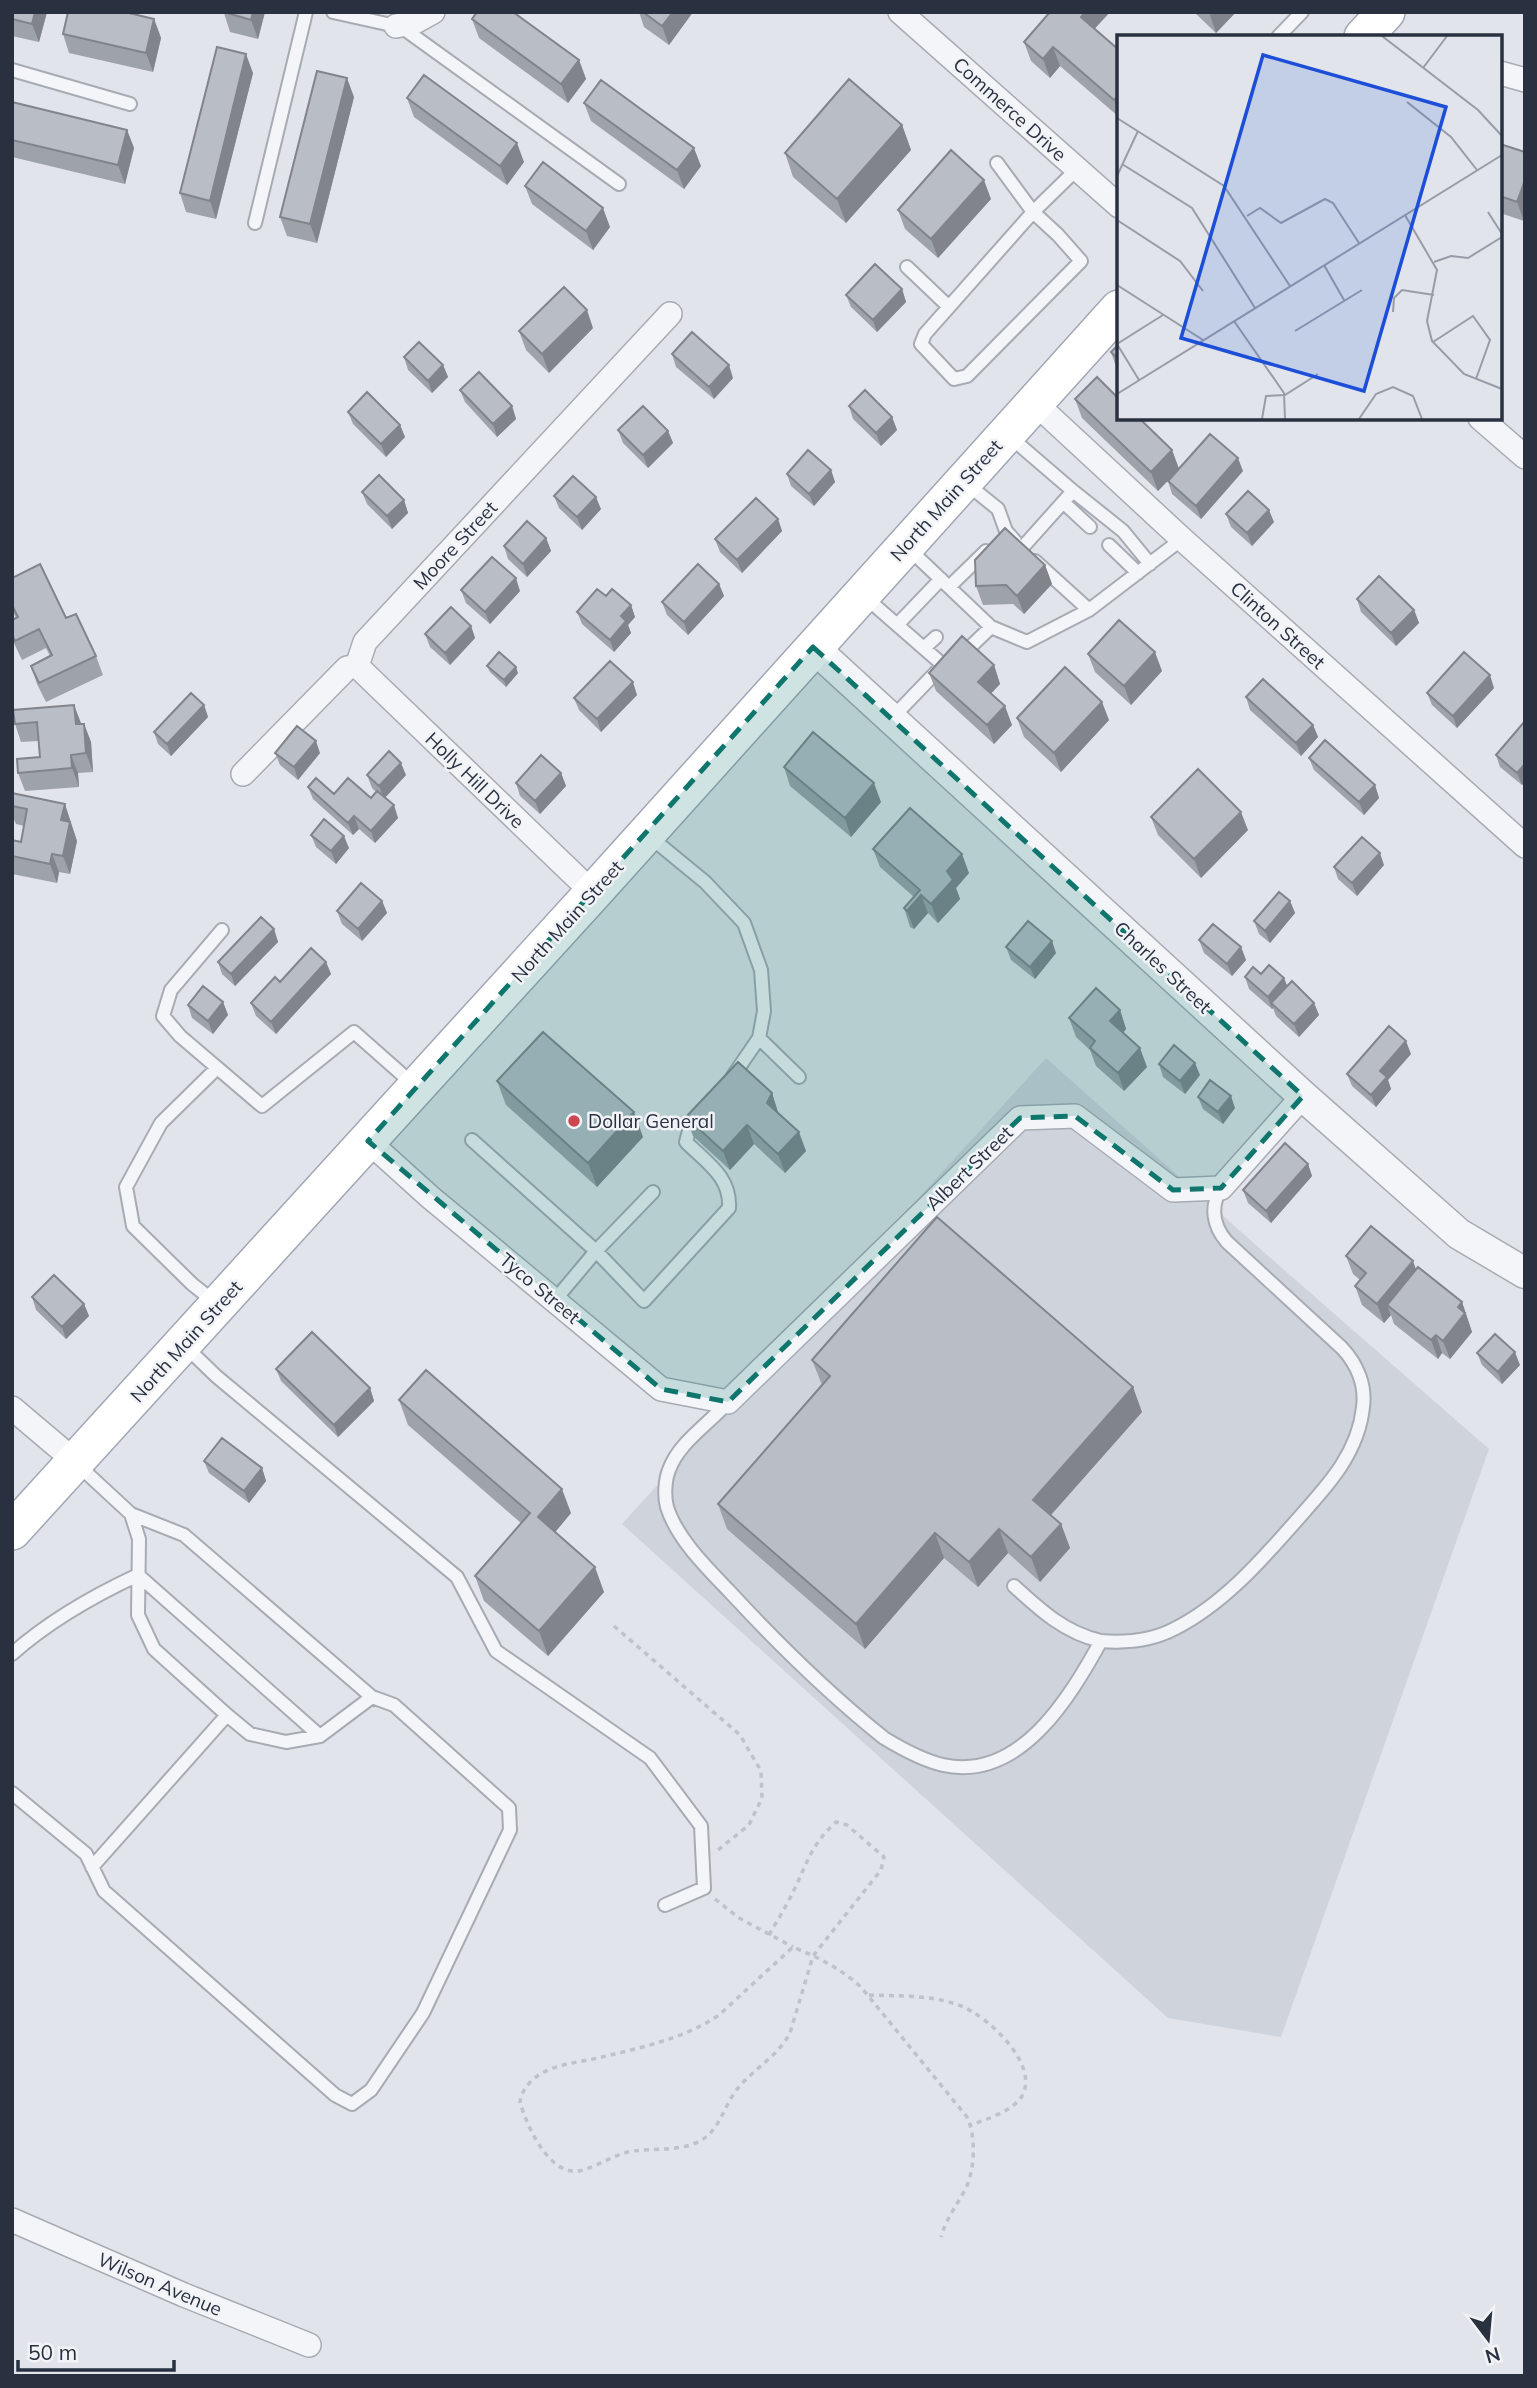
<svg xmlns="http://www.w3.org/2000/svg" width="1537" height="2388" font-family="Mulish,sans-serif">
<style>
.built{fill:#cfd3dc}
.lines{fill:none;stroke-linecap:round;stroke-linejoin:round}
.service-casing{stroke:#a6abb4;stroke-width:16}
.minor-casing{stroke:#a6abb4;stroke-width:26}
.tertiary-casing{stroke:#a6abb4;stroke-width:33}
.primary-casing{stroke:#a0a7b5;stroke-width:40}
.path{stroke:#bfc2c8;stroke-width:3.5;stroke-dasharray:5 5;stroke-linecap:butt}
.service{stroke:#f4f5f8;stroke-width:12}
.minor{stroke:#f4f5f8;stroke-width:23}
.tertiary{stroke:#f4f5f8;stroke-width:30}
.primary{stroke:#fff;stroke-width:37}
.wall{fill:#9ea3aa}
.shaded-wall{fill:#81848b}
.building{fill:#b8bdc6;stroke:#81848b;stroke-width:2}
.marked{fill:#0f766e;fill-opacity:0.2;stroke:#0f766e;stroke-width:5;stroke-dasharray:14 9;stroke-linejoin:round}
.poi-dot{fill:#cd4753;stroke:#f1f3f7;stroke-width:2.5}
.labels{text-anchor:middle;stroke-width:5;stroke-linejoin:round;paint-order:stroke}
.street-label{font-size:19px;fill:#293141;stroke:#f1f3f7}
.poi-label{font-size:19px;fill:#293141;stroke:#f1f3f7;text-anchor:start}
.inset-road{fill:none;stroke:#979ca6;stroke-width:2}
.view{fill:#1d4ed8;fill-opacity:0.15;stroke:#1d4ed8;stroke-width:3.5}
.inset-edge{fill:none;stroke:#293141;stroke-width:3.5}
</style>
<rect width="100%" height="100%" fill="#e1e4ea"/>
<path class="built" d="M1046,1058L1267,1255L1489,1449L1281,2037L1168,2018L622,1524Z"/>
<g class="lines">
<g class="service-casing">
<path id="service" d="M333,12L396,26
M400,26L619,184
M1278,37L1302,12
M12,70L130,104
M997,163L1033,212L925,334L921,344L954,379L967,376L1081,261L1058,235L1033,212L1077,169
M255,223L306,12
M907,267L949,307
M1009,436L1073,491L1022,548
M967,484L998,509L1006,531L1015,541
M1073,491L1123,531L1150,564
M1063,502L1090,527
M1109,545L1138,573
M909,549L991,627L962,655
M1035,561L1089,610
M949,587L986,551
M864,596L943,665L892,718
M897,625L941,579
M991,627L1027,642L1089,610L1182,539
M924,648L936,637
M649,836L705,882L744,923L761,970L764,1011L759,1038L733,1076
M222,930L171,990L163,1016L180,1036L262,1106L354,1032L414,1085
M759,1038L799,1077
M472,1140L596,1251L653,1192
M555,1300L596,1251L644,1301L729,1208C731,1177 707,1163 686,1142L690,1127L699,1117
M216,1303L192,1284L133,1226L126,1187L161,1123L217,1068
M184,1345L216,1376L457,1577L496,1651L650,1758L701,1826L704,1888L665,1905
M728,1402C709,1424 679,1442 669,1470C665,1480 664,1496 667,1507C677,1539 707,1568 730,1592C778,1644 829,1694 884,1738C902,1749 922,1760 943,1765C1020,1782 1070,1697 1101,1641C1065,1633 1040,1610 1014,1586
M131,1514L184,1535L372,1697
M1101,1641C1126,1643 1151,1641 1174,1629C1226,1603 1266,1555 1304,1512C1317,1497 1330,1483 1341,1466C1352,1449 1361,1427 1363,1407C1366,1385 1357,1364 1342,1348L1227,1242C1213,1226 1210,1207 1221,1188
M12,1654C49,1621 93,1596 138,1575L320,1736
M12,1793L86,1854L104,1891L335,2095L352,2104L371,2090L423,2013L510,1830L509,1808L394,1705L372,1697L320,1736L286,1742L250,1734L227,1715L154,1649L138,1615L139,1539L131,1514L78,1465
M92,1867L227,1715"/>
</g>
<g class="minor-casing">
<path id="minor" d="M900,12L1119,206
M396,26L415,22L433,12
M1500,73L1525,80
M1034,402L1182,539L1525,846
M1480,418L1525,457
M357,666L365,642L670,314
M357,666L593,893
M243,774L347,668L357,666
M368,1141L430,1197L661,1389L728,1402L1020,1118L1075,1116L1173,1190L1221,1188L1303,1096
M12,1408L76,1462
M12,2220L184,2295L309,2345"/>
</g>
<g class="tertiary-casing">
<path id="tertiary" d="M813,647L1303,1096L1459,1234L1525,1273"/>
</g>
<g class="primary-casing">
<path id="primary" d="M1363,37L1386,12
M12,1531L593,893L1119,309"/>
</g>
<path class="path" d="M614,1626L740,1735L761,1771L762,1798L749,1825L718,1850
M715,1899L739,1918L793,1947
M769,1935C777,1921 786,1907 793,1892C808,1862 810,1846 836,1822L847,1825L884,1857L881,1870L813,1956L790,2033C778,2056 755,2068 738,2088C726,2102 721,2125 706,2137C687,2152 657,2148 633,2151C615,2154 600,2165 583,2170C551,2180 527,2127 520,2102C521,2091 531,2079 542,2073C559,2064 579,2062 598,2058C639,2048 684,2039 719,2015L793,1947C819,1958 840,1968 861,1987L967,2117C976,2136 975,2169 966,2188C957,2205 946,2219 941,2237
M869,1995C897,1996 935,1995 961,2006C987,2016 1040,2064 1022,2096C1013,2111 987,2119 971,2125"/>
<use href="#service" class="service"/>
<use href="#minor" class="minor"/>
<use href="#tertiary" class="tertiary"/>
<use href="#primary" class="primary"/>
</g>
<path class="wall" d="M12,12H47L39,42L12,36Z
M265,12L258,39L230,32L224,13Z
M639,12H693L669,45L644,27Z
M1050,12H1110L1094,29L1119,50V117L1060,66L1050,78L1031,61L1024,42Z
M1194,12H1236L1216,33Z
M154,19L161,38L153,72L69,53L63,34Z
M472,19L579,60L586,79L568,103L479,38Z
M253,73L216,219L186,212L180,193Z
M354,97L317,243L287,236L280,217Z
M407,98L524,162L507,185L414,117Z
M12,102L127,130L134,148L125,184L12,157Z
M584,103L701,166L684,189L591,121Z
M902,125L911,150L846,223L793,177L785,153Z
M1500,144L1525,152L1524,221L1500,213Z
M525,186L610,227L593,250L532,204Z
M991,199L938,258L905,229L898,210Z
M902,289L906,302L877,332L851,307L846,295Z
M593,328L549,373L526,350L519,331Z
M1111,352L1119,360V368L1115,364Z
M672,354L733,378L714,399L676,367Z
M404,357L443,365L448,377L432,393L408,370Z
M460,390L512,406L516,419L497,437L465,402Z
M1075,399L1172,450L1179,469L1243,471L1201,519L1172,494L1168,481L1178,470L1158,491L1082,418Z
M849,406L892,417L897,430L881,446L853,419Z
M348,412L400,425L405,437L386,457L353,424Z
M618,430L668,431L673,443L648,468L623,443Z
M831,470L835,482L814,506L791,486L787,474Z
M362,492L404,500L408,513L392,529L367,504Z
M554,496L601,509L582,530L559,508Z
M1226,514L1274,522L1252,546L1231,527Z
M778,519L782,531L742,573L720,552L715,539Z
M546,538L551,551L527,577L508,559L504,546Z
M1045,565L1052,584L1024,614L1013,604L983,605L976,586Z
M12,578L66,618L96,656L103,675L46,702L37,684L31,666L50,656L46,648L22,660L12,639L16,618L12,609Z
M719,584L724,596L688,635L667,615L662,602Z
M461,590L520,591L490,624L466,603Z
M606,596L631,605L635,617L628,625L631,633L614,652L582,624L577,612Z
M1357,599L1414,610L1419,623L1396,646L1361,612Z
M471,626L475,638L450,665L430,647L425,634Z
M1088,654L1162,671L1131,705L1095,672Z
M994,665L1000,684L991,693L1012,725L994,744L936,691L929,673Z
M487,666L518,673L506,687L490,672Z
M1494,688L1457,728L1432,705L1427,693Z
M637,695L601,732L579,710L574,698Z
M1246,697L1313,725L1318,737L1301,756L1250,710Z
M204,705L208,717L171,756L158,744L154,732Z
M13,710L84,724L91,742L93,772L78,773L79,787L25,791L18,773L40,757L38,741L21,742L15,724Z
M1017,718L1109,720L1061,772L1024,737Z
M1525,721V782L1522,785L1500,767L1496,755Z
M275,753H320L298,780L280,765Z
M1309,758L1375,785L1379,798L1364,815L1314,770Z
M784,767L881,802L851,837L790,786Z
M561,773L566,786L540,814L520,796L516,783Z
M367,775H406L385,797L398,818L375,843L359,829L353,835L313,799L308,787L334,794L371,798L376,792L372,788Z
M12,793L71,823V825L77,841L70,874L59,872L57,883L12,874V840L21,842L24,826L16,824L12,815Z
M1151,817L1248,830L1201,878L1158,835Z
M311,835L349,848L336,864L316,847Z
M873,849L969,873L956,888L960,899L938,923L928,913L914,929L910,927L904,908L914,897L880,867Z
M1384,865L1357,896L1338,879L1334,867Z
M382,901L387,913L362,941L342,924L337,911Z
M1290,901L1295,913L1270,943L1259,934L1254,921Z
M274,929L278,942L235,986L222,974L218,962Z
M1199,940L1241,947L1246,960L1232,976L1204,953Z
M1006,947L1056,953L1035,979L1011,960Z
M326,962L331,974L276,1034L256,1016L251,1003Z
M1261,974L1284,978L1287,986L1314,1003L1319,1015L1299,1037L1276,1016L1273,1008L1272,1009L1249,989L1245,977Z
M223,1002L228,1015L213,1034L192,1018L188,1005Z
M1120,1010L1126,1029L1123,1033L1147,1067L1124,1091L1096,1066L1090,1050L1076,1037L1069,1018Z
M1411,1054L1388,1080L1391,1089L1376,1107L1352,1086L1347,1074Z
M1159,1064L1200,1075L1185,1094L1163,1077Z
M497,1081L643,1137L597,1187L506,1105Z
M772,1093L778,1113L806,1151L785,1173L754,1144L730,1170L693,1136L686,1117Z
M1198,1097L1235,1108L1223,1124L1203,1109Z
M1308,1164L1312,1176L1271,1223L1248,1203L1243,1190Z
M1346,1256L1416,1269L1462,1302L1472,1332L1450,1359L1442,1353L1438,1359L1394,1324L1391,1315L1384,1323L1362,1305L1355,1286L1360,1280L1353,1274Z
M32,1297L84,1304L89,1316L66,1339L36,1310Z
M1477,1353L1520,1365L1502,1384L1482,1365Z
M812,1360L1142,1412L1051,1515L1061,1524L1070,1548L1040,1582L1008,1553L978,1587L944,1558L865,1649L727,1529L718,1504L822,1385Z
M276,1369L370,1388L374,1401L338,1437L281,1381Z
M399,1400L571,1513L555,1532L604,1592L548,1656L484,1601L475,1576L521,1523L408,1425Z
M204,1461L262,1468L266,1481L249,1503L209,1473Z"/>
<path class="shaded-wall" d="M35,12H47L39,42L32,24Z
M253,12H265L258,39L251,20Z
M673,12H693L669,45L662,26Z
M1085,12H1110L1088,36L1081,17Z
M1212,12H1236L1216,33L1210,15Z
M154,19L161,38L153,72L146,53Z
M1053,47L1060,66L1050,78L1043,59Z
M246,54L253,73L216,219L210,201Z
M579,60L586,79L568,103L561,84Z
M347,78L354,97L317,243L310,224Z
M1119,95V113L1114,100Z
M902,125L911,150L846,223L837,199Z
M127,130L134,148L125,184L118,165Z
M517,143L524,162L507,185L500,166Z
M694,148L701,166L684,189L677,170Z
M984,180L991,199L938,258L931,239Z
M1525,180V219L1524,221L1517,202Z
M603,208L610,227L593,250L586,231Z
M902,289L906,302L877,332L873,320Z
M587,310L593,328L549,373L542,354Z
M443,365L448,377L432,393L428,381Z
M729,365L733,378L714,399L709,387Z
M512,406L516,419L497,437L493,424Z
M892,417L897,430L881,446L876,433Z
M400,425L405,437L386,457L381,444Z
M668,431L673,443L648,468L643,455Z
M1172,450L1179,469L1158,491L1151,472Z
M1238,458L1243,471L1201,519L1196,506Z
M831,470L835,482L814,506L809,494Z
M596,497L601,509L582,530L577,517Z
M404,500L408,513L392,529L387,516Z
M1269,510L1274,522L1252,546L1247,533Z
M778,519L782,531L742,573L737,560Z
M546,538L551,551L527,577L523,564Z
M1045,565L1052,584L1024,614L1017,596Z
M516,578L520,591L490,624L485,612Z
M719,584L724,596L688,635L684,622Z
M631,605L635,617L628,625L631,633L614,652L610,640L621,616Z
M1414,610L1419,623L1396,646L1391,633Z
M471,626L475,638L450,665L445,653Z
M1155,652L1162,671L1131,705L1124,686Z
M994,665L1000,684L985,700L978,682Z
M516,667L518,673L506,687L504,680Z
M1490,675L1494,688L1457,728L1453,716Z
M633,682L637,695L601,732L597,719Z
M1102,702L1109,720L1061,772L1054,753Z
M74,705L81,723L76,724Z
M204,705L208,717L171,756L167,744Z
M1005,706L1012,725L994,744L987,725Z
M84,724L91,742L93,772L86,753Z
M1313,725L1318,737L1301,756L1296,743Z
M316,741L320,753L298,780L294,767Z
M71,755L78,773L79,787L72,768Z
M401,763L406,775L384,799L379,786Z
M1525,764V782L1522,785L1517,773Z
M561,773L566,786L540,814L535,801Z
M874,783L881,802L851,837L845,818Z
M1375,785L1379,798L1364,815L1359,802Z
M65,804L77,841L70,874L63,856L61,820Z
M394,805L398,818L375,843L371,831Z
M1241,812L1248,830L1201,878L1194,859Z
M354,816L359,829L353,835L348,823Z
M344,836L349,848L336,864L331,851Z
M1380,853L1384,865L1357,896L1352,883Z
M52,854L59,872L57,883L50,864Z
M962,854L969,873L956,888L960,899L938,923L931,904L947,871Z
M921,895L928,913L914,929L907,911Z
M382,901L387,913L362,941L358,929Z
M1290,901L1295,913L1270,943L1265,931Z
M274,929L278,942L235,986L231,974Z
M1052,941L1056,953L1035,979L1030,967Z
M1241,947L1246,960L1232,976L1227,964Z
M326,962L331,974L276,1034L271,1022Z
M1284,978L1289,991L1271,1003L1273,1008L1272,1009L1268,997Z
M223,1002L228,1015L213,1034L208,1021Z
M1314,1003L1319,1015L1299,1037L1294,1024Z
M1120,1010L1126,1029L1117,1040L1110,1021Z
M1406,1041L1411,1054L1388,1080L1391,1089L1376,1107L1371,1095L1380,1071Z
M1140,1048L1147,1067L1124,1091L1118,1073Z
M1195,1063L1200,1075L1185,1094L1180,1081Z
M772,1093L778,1112L774,1121L767,1103Z
M1231,1096L1235,1108L1223,1124L1218,1112Z
M634,1112L643,1137L597,1187L588,1163Z
M747,1125L754,1144L730,1170L723,1151Z
M799,1132L806,1151L785,1173L778,1154Z
M1308,1164L1312,1176L1271,1223L1266,1211Z
M1413,1261L1420,1280L1387,1305L1391,1315L1384,1323L1377,1304Z
M1462,1302L1472,1332L1450,1359L1443,1341L1458,1307Z
M84,1304L89,1316L66,1339L62,1327Z
M1436,1335L1442,1353L1438,1359L1431,1340Z
M1515,1352L1520,1365L1502,1384L1498,1372Z
M1133,1387L1142,1412L1042,1525L1033,1500Z
M370,1388L374,1401L338,1437L334,1425Z
M262,1468L266,1481L249,1503L244,1491Z
M562,1489L571,1513L547,1542L538,1517Z
M1061,1524L1070,1548L1040,1582L1031,1557Z
M999,1529L1008,1553L978,1587L969,1562Z
M935,1533L944,1558L865,1649L856,1624Z
M595,1567L604,1592L548,1656L539,1631Z"/>
<path class="building" d="M12,12H35L32,24L12,19Z
M68,12H125L154,19L146,53L63,34Z
M224,12H253L251,20Z
M477,12H513L579,60L561,84L472,19Z
M643,12H673L662,26Z
M1050,12H1085L1081,17L1119,50V95L1114,100L1053,47L1043,59L1024,42Z
M217,47L246,54L210,201L180,193Z
M317,71L347,78L310,224L280,217Z
M424,75L517,143L500,166L407,98Z
M849,79L902,125L837,199L785,153Z
M601,80L694,148L677,170L584,103Z
M12,102L127,130L118,165L12,140Z
M1500,144L1525,152V180L1517,202L1500,196Z
M951,150L984,180L931,239L898,210Z
M543,162L603,208L586,231L525,186Z
M875,264L902,289L873,320L846,295Z
M564,287L587,310L542,354L519,331Z
M692,332L729,365L709,387L672,354Z
M419,342L443,365L428,381L404,357Z
M1119,344V360L1111,352Z
M479,372L512,406L493,424L460,390Z
M1097,377L1119,399V418H1139L1172,450L1151,472L1075,399Z
M865,390L892,417L876,433L849,406Z
M367,392L400,425L381,444L348,412Z
M643,406L668,431L643,455L618,430Z
M1210,434L1238,458L1196,506L1168,481Z
M808,450L831,470L809,494L787,474Z
M379,475L404,500L387,516L362,492Z
M573,476L596,497L577,517L554,496Z
M1248,491L1269,510L1247,533L1226,514Z
M756,498L778,519L737,560L715,539Z
M527,521L546,538L523,564L504,546Z
M1005,528L1045,565L1017,596L1006,585L976,586L975,560Z
M492,557L516,578L485,612L461,590Z
M40,564L66,618L76,614L96,656L39,683L31,666L52,655L39,629L15,641L12,635V620L18,617L12,605V578Z
M698,564L719,584L684,622L662,602Z
M1379,576L1414,610L1391,633L1357,599Z
M597,589L606,596L612,589L631,605L621,616L626,621L610,640L577,612Z
M451,607L471,626L445,653L425,634Z
M1119,620L1155,652L1124,686L1088,654Z
M962,636L994,665L978,682L1005,706L987,725L929,673Z
M499,652L516,667L504,680L487,666Z
M1464,652L1490,675L1453,716L1427,693Z
M610,661L633,682L597,719L574,698Z
M1065,667L1102,702L1054,753L1017,718Z
M1263,679L1313,725L1296,743L1246,697Z
M191,693L204,705L167,744L154,732Z
M74,705L76,724H84L86,753L71,755L72,768L18,773L17,759L40,757L37,722L15,724L13,710Z
M1525,721V764L1517,773L1496,755Z
M297,726L316,741L294,767L275,753Z
M813,732L874,783L845,818L784,767Z
M1325,740L1375,785L1359,802L1309,758Z
M389,751L401,763L379,786L367,775Z
M541,755L561,773L535,801L516,783Z
M1198,769L1241,812L1194,859L1151,817Z
M316,778L334,794L348,778L371,798L377,791L394,805L371,831L354,816L348,823L308,787Z
M12,793L65,804L61,820L70,822L63,856L52,854L50,864L12,856V840L21,842L27,809L12,806Z
M910,808L962,854L947,871L953,880L931,904L921,895L907,911L904,908L920,890L873,849Z
M324,819L344,836L331,851L311,835Z
M1362,837L1380,853L1352,883L1334,867Z
M361,883L382,901L358,929L337,911Z
M1279,892L1290,901L1265,931L1254,921Z
M261,917L274,929L231,974L218,962Z
M1028,921L1052,941L1030,967L1006,947Z
M1213,924L1241,947L1227,964L1199,940Z
M311,948L326,962L271,1022L251,1003L275,977L280,982Z
M1269,965L1284,978L1268,997L1245,977L1253,967L1261,974Z
M1292,981L1314,1003L1294,1024L1271,1003Z
M203,986L223,1002L208,1021L188,1005Z
M1096,988L1120,1010L1110,1021L1140,1048L1118,1073L1090,1048L1095,1041L1069,1018Z
M1389,1026L1406,1041L1380,1071L1387,1077L1371,1095L1347,1074Z
M543,1032L634,1112L588,1163L497,1081Z
M1174,1045L1195,1063L1180,1081L1159,1064Z
M738,1062L772,1093L767,1103L799,1132L778,1154L747,1125L723,1151L686,1117Z
M1210,1080L1231,1096L1218,1112L1198,1097Z
M1285,1143L1308,1164L1266,1211L1243,1190Z
M937,1217L1133,1387L1033,1500L1061,1524L1031,1557L999,1529L969,1562L935,1533L856,1624L718,1504L830,1376L812,1360Z
M1371,1226L1413,1261L1377,1304L1355,1286L1366,1273L1346,1256Z
M1418,1267L1462,1302L1458,1307L1465,1313L1443,1341L1436,1335L1431,1340L1387,1305Z
M54,1275L84,1304L62,1327L32,1297Z
M312,1332L370,1388L334,1425L276,1369Z
M1495,1334L1515,1352L1498,1372L1477,1353Z
M426,1370L562,1489L538,1517L595,1567L539,1631L475,1576L530,1513L399,1400Z
M222,1438L262,1468L244,1491L204,1461Z"/>
<path class="marked" d="M813,647L1303,1096L1221,1188L1173,1190L1075,1116L1020,1118L728,1402L661,1389L368,1141Z"/>
<circle class="poi-dot" cx="574" cy="1121" r="7"/>
<g class="labels">
<g class="street-label">
<text transform="translate(1010 109) rotate(42)" y="7">Commerce Drive</text>
<text transform="translate(946 500) rotate(-48)" y="7">North Main Street</text>
<text transform="translate(455 545) rotate(-47)" y="7">Moore Street</text>
<text transform="translate(1278 625) rotate(42)" y="7">Clinton Street</text>
<text transform="translate(475 780) rotate(44)" y="7">Holly Hill Drive</text>
<text transform="translate(567 921) rotate(-48)" y="7">North Main Street</text>
<text transform="translate(1163 967) rotate(43)" y="7">Charles Street</text>
<text transform="translate(969 1168) rotate(-44)" y="7">Albert Street</text>
<text transform="translate(540 1288) rotate(40)" y="7">Tyco Street</text>
<text transform="translate(186 1341) rotate(-48)" y="7">North Main Street</text>
<text transform="translate(160 2284) rotate(23)" y="7">Wilson Avenue</text>
</g>
<g class="poi-label">
<text x="588" y="1128">Dollar General</text>
</g>
</g>
<g transform="translate(1117 35)">
<rect width="385" height="385" fill="#e1e4ea"/>
<path class="inset-road" d="M265,1L361,75L385,101M306,33L330,1M290,67L334,102L360,135M0,83L107,151L173,251M5,129L75,173L138,273M0,141L21,96M371,177L385,199M288,180L320,235L310,286L315,306L347,339L385,354M130,181L143,173L164,188L208,164L216,168L242,208M0,185L63,226L86,256M317,227L334,221L351,223L385,202M207,230L227,265M0,250L86,305M276,277L277,263L285,255L317,260M117,286L167,358L168,384M178,296L245,255M316,307L356,281L373,305L359,344M0,309L46,280M0,309L22,345M0,359L385,120M145,384L149,361L168,360L201,339M242,384L259,359L276,352L296,361L305,384"/>
<path class="view" d="M146,20L329,72L247,356L64,303Z"/>
<rect width="385" height="385" class="inset-edge"/>
</g>
<rect width="1537" height="2388" fill="none" stroke="#293141" stroke-width="28"/>
<g transform="translate(1488 2339) rotate(164)" stroke="#f1f3f7" stroke-width="5" paint-order="stroke">
<path d="M0-5L12 26L0 18L-12 26Z" fill="#293141"/>
<text y="-10" font-size="19" font-weight="bold" text-anchor="middle" fill="#293141">N</text>
</g>
<path d="M18 2360v10h156v-10" fill="none" stroke="#293141" stroke-width="3.5"/>
<text x="28" y="2360" font-size="21" fill="#293141" stroke="#f1f3f7" stroke-width="5" paint-order="stroke">50 m</text>
</svg>
